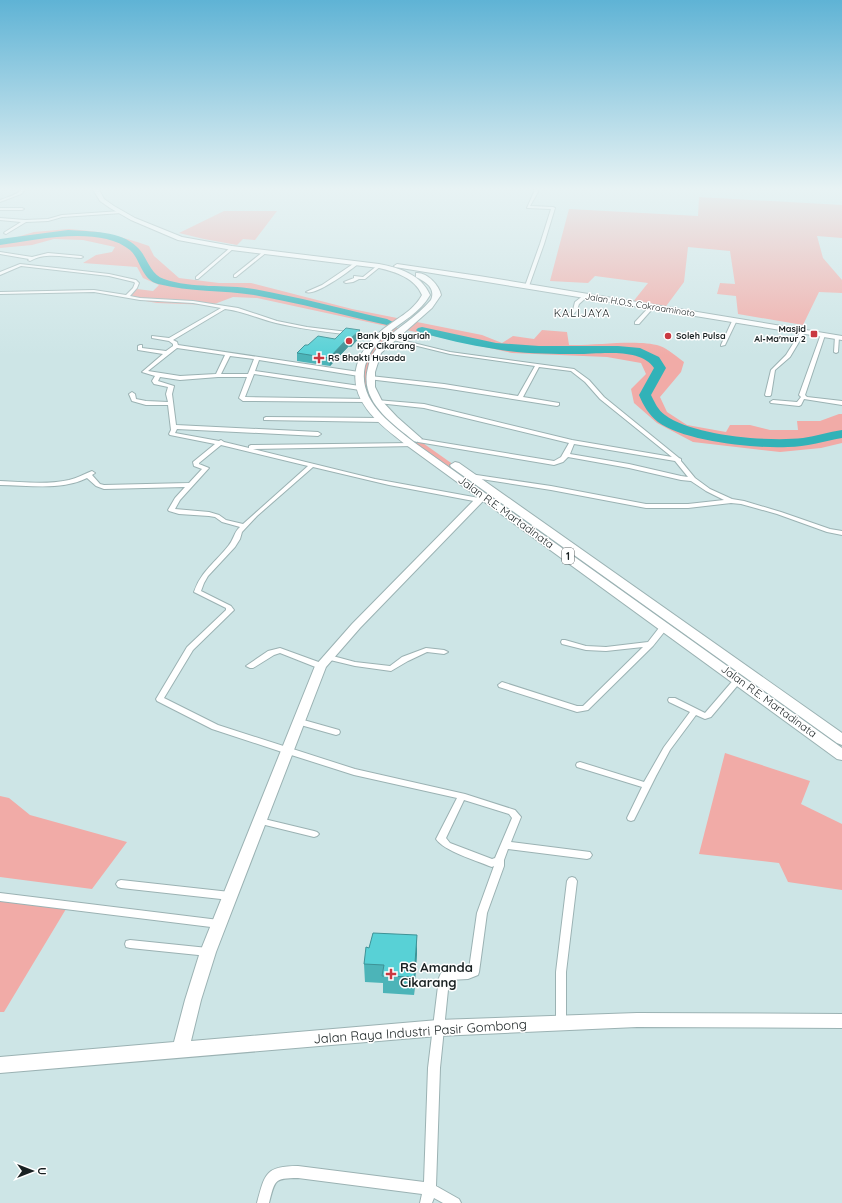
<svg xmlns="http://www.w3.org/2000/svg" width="842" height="1203" font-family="Quicksand,sans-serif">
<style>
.green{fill:#f1aba7}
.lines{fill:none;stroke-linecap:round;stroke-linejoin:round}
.river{fill:#32b2b8;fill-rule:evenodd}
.minor-casing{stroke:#9bb2b3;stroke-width:2}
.secondary-casing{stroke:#9bb2b3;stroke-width:2}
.trunk-casing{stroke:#9bb2b3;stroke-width:2}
.minor{fill:#fff;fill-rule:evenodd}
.secondary{fill:#fff;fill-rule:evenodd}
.trunk{fill:#fff;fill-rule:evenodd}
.wall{fill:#4cb4b8}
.shaded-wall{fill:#3e9296}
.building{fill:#58d1d6;stroke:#3e9296}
.poi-dot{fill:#c93941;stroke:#fff;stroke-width:1.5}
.labels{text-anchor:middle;stroke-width:3;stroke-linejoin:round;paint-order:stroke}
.far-street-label{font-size:9px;fill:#192122;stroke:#fff}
.far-poi-label{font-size:9px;font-weight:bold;fill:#192122;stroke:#fff;text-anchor:start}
.shield{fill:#fff;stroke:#5e6464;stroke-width:1}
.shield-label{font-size:10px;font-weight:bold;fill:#192122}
.far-quarter-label{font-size:11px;letter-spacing:1px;fill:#192122;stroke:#fff}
.street-label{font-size:11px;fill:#192122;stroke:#fff}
.near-poi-label{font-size:13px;font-weight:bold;fill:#192122;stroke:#fff;text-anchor:start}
.near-street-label{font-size:13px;fill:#192122;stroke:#fff}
</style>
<rect width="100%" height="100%" fill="#cde5e6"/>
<path class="green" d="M699,197L842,205V238L817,236L823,258L842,280V293L819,292L803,325L738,314L736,296L717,294L720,283L735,284L730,251L688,247L684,282L664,309L632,303L648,283L595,276L588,283L550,281L569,209L698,216Z
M224,211H277L255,240L243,239L237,245L204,239L179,233Z
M69,229C99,231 121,236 149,246L154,256L179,278L219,283H251L352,309L402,319L392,327L402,329L412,321L482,335L502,343L513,336L534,339L542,330L567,332L569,345C595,346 637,339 660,346C668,349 677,357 684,362L681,372L660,397L667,412L687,425L726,432L730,425H750L770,430H798L797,421H820L839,414H842V443L821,448L780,452L693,442L657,423L634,403L631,389L646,374L641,363L607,357L512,353L402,329L398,332L373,362L374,395L420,441L613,577L603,581L393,430L360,388L365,354L391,327L257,298L233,297L212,305L157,303L128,298L137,289L153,291L159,285L143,278L137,267L83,263L96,255L112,252L115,247L83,240L54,239L32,245L0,248V240L17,237L34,232Z
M725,753L810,781L801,804L842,824V890L788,882L779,863L699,854Z
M0,796L9,798L30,815L127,842L92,889L0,877Z
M0,899L66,909L4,1012H0Z"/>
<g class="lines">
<path class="river" d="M68,230C91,232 120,230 137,247C148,257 149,274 164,279C192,289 225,284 254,289C298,297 343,309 387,319L393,322L387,325C343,315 299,303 254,295C222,290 190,292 158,284C141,279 141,260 130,250C100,225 35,240 0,245V239Z
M422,327L496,343L539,346H618L640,348L659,357L666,368L651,395C655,403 658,410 665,415C693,436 769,442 803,438C816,436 829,432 842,430V438C824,441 806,447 788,447C756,449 683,441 658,422C649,415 643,405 639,395L654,368C641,347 598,354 577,354C550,354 522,354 495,349C469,345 443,339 418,332L416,330L418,328Z"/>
<g class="minor-casing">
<path id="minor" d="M22,188H24L25,190L21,194L0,202V200C7,197 19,195 22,188Z
M49,188H54L52,189Z
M534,188H537L538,192L530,206L553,207L555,208L544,244L529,286L527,287L525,286L540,244L551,209L527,208L534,192Z
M0,208H22L24,209L22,210H0Z
M121,211L122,213L62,217L48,221L26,222L6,234L4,233L5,232L21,222L0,220V218L25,220L48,219L62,215Z
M231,247L234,248L198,279H196V277Z
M264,251L267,252L236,277H234V275Z
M0,252L32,257L48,253L81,256L83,257L81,258C64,257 45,252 30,261L28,260L29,259L0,254Z
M356,262L359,263C351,270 316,296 306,292L322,285Z
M20,264L109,274L136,280L139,283L137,288L130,296L140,298L193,301L225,306L238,308L277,321L307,327L380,336V337L378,338C344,334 310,331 276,323C259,319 243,311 225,309L173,340L177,342L178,345L359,372L362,374L359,376L259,360L255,371L360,386L363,388L360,390L254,374L245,397L368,399V401L366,402L243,401L239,398L247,377H218L180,380L160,377L158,381L174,386L172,394L176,425L318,432L321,434L318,436L177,429L175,433L219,441L221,440L224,442L249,448V446L251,445L412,443L414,444V446L253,449L375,479L479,498L482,500L479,502L389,485L313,467L257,516L242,532L240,539L235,547L208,576L204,583L201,591L231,606L234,610L193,650L164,698L218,725L355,769L465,794L515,810L521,817L511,842L590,852L592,855L590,858L587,859L508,849L504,860V866L487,913L479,972L478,975L468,979L449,980L440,1068L436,1186L459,1199L461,1203H443L434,1198L432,1203H420L422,1194L298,1178C273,1178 275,1181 269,1203H257C265,1174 265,1166 298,1166L424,1182L428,1068L439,978L441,973L445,972L467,971L469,969L477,913L494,866L492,867L489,866C475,860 444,851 436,839L457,798L354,775L285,753L212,729L157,701L156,699L187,647L226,610V608L194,592C201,571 216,562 229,545C234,539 234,532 240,527L222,522L215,517L209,516L179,514L169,511L168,510L175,498L185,487L104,489L96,486L87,478C61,491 28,485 0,485V481C23,482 46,485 69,480C77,478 84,474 92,471L95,473L92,475L100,484L104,485L189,483L202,469L194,466L193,462L215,444L170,435L169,434L171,430L168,405H146L132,401L129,394L132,392L135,394L136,399L146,401L168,402L166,394L168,387L154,384L152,381L155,376L142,372L163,354L138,350V346L140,345H142V348L166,351L173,346V344L169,341L152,338V336L169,338L221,308L193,303L140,300L94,292L0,294V292L94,290L126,295L133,288L135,283L134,282L109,276L21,266L0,275V272ZM177,348L225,355L216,374L180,376L148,371ZM230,356L254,359L248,374H221ZM221,445L308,466L243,524L226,520L219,515L209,512L175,509L180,500L209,468L199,464V463ZM464,800L509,814L512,818L495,858L492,859L450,843L446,838Z
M378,265L381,266L365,279H359L353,282L346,283L344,282L354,278V276L363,277Z
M584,295L588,296L579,304L577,310L572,316H568V314L573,310L575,302Z
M650,306L654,307L639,324H635V322Z
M733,319L737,320L725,345L721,346V345Z
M801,331L805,332L790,357L775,370L771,395L770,396H766L765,395L771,370L786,355Z
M821,334L825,335L805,395L807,397L842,401V405L804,399L801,405L799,406L771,403L770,402L773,400L797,402L801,397L799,395Z
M835,336L839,337L838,352L836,353L834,352Z
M389,337L450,352L574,369L589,380L604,397L679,458L681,459V461L695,478L710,489L732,499L744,501L781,512L830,529L842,531V535L827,532L777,514L741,504L731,503L688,508H646L551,490L468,477V475L470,474L551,486L646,504H688L724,500L706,491L691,481L681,480L629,468L568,457L563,462L554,465L418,442V440L420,439L554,461L561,457L569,443L424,408L378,403L376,402V400L424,404L572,440L672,457L600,399L585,382L571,371L539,367L523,397L559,403V405L557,406L444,388L368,379L367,378L370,376L444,384L518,396L535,366L450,354L389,339ZM574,444L675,461L688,477L681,476L629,464L570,454Z
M266,417L382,418L385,420L382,422L264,420V418Z
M662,624H668L669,626L653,646L588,710L577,712L574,711L499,687L498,685L502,682L577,706H583L643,647L606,651L586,650L562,644L561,642L562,640H565L586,646L606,647L648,642Z
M280,648L324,664L325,666L321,668H318L280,653L274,655L253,668H250L246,666L268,651Z
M426,648L444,650L448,652L444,654L427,652L408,661L391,671L355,666L326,659L325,657L329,655L355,662L390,666L402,657Z
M736,677H739L743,679L711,717L705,719L696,715L670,750L656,776L634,820L631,821L628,820L627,818L642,787L577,767L576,765L577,763L580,762L644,782L664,747L690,712L669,702L668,700L669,698H675L705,713Z
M300,719L339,730L340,732L339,734L336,735L297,724L296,722L297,720Z
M260,818L314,831L317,832L319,834L317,836L314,837L257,823L256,821L257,819Z
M572,877L575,878L577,881L566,972V1022L565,1025L561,1027L557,1025L556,1022V972L567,881L569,878Z
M121,880L230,892L233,893L235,896L233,899L230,900L121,888L118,887L116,884L118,881Z
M0,893L219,920L222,921L224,924L222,927L219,928L0,901Z
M130,940L208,948L212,949L213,952L212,955L208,956L130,948L126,947L125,944L126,941Z"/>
</g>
<g class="secondary-casing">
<path id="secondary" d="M483,493L488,496L486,498L360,628L326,667L216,952L201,1000L191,1041L438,1020L637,1013L842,1014V1028L637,1027L438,1036L0,1073V1057L174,1042L185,1000L200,952L315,666L352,624L480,494Z"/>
</g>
<g class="trunk-casing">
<path id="trunk" d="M92,188H98L104,199L114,206L135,218L182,237L232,246L379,264C399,268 421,274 430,295C420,313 402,321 387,334C376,342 369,352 365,366C357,401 391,424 415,443L842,748V760L837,759L409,447C383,427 347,402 357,365C361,351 370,340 381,331C395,319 413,312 422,295C415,278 396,272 379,268L232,250L178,240L131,220L110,208L100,201Z
M397,264L479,276L842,336V340L395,267L394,266Z
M416,273C427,272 439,285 441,295L432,308L381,353L375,372V387L382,401L397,417L422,439L417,442L414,441C392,423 359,401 368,368C370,358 374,351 381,344C396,328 417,317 431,300C436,288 426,282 416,277Z
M455,462L459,463L842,733V745L837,743L451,467L450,465Z"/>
</g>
<use href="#minor" class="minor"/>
<use href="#secondary" class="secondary"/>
<use href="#trunk" class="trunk"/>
</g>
<path class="wall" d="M360,337L351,347H348L330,366L297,361V353L308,345L335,339Z
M369,948L417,953L414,995L383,993V983L365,982L364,964Z"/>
<path class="shaded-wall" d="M360,330V337L351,347L350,339Z
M347,339L348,347L330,366L329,358Z
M417,935V953L414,995V977Z"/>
<path class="building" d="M346,328L360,330L350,339H347L329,358L297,353L305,345H308L318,336L335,339Z
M373,933L417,935L414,977L382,976L384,965L364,964L366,947L369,948Z"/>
<linearGradient id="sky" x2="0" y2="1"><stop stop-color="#5fb3d5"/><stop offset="0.53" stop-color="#e8f3f4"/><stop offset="1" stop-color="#e8f3f4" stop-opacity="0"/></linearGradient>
<rect width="842" height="356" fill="url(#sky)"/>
<g class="poi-dot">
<rect x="810" y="330" width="8" height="8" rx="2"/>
<circle cx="668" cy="336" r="4"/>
<circle cx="349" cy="341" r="4"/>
<path d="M317 352h4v4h4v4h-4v4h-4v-4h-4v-4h4z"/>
<path d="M389 968h4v4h4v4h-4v4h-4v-4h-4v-4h4z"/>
</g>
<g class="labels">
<g class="far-street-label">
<text transform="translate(640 305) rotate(9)" y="3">Jalan H.O.S. Cokroaminoto</text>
</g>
<g class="far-poi-label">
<text x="806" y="332" text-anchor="end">Masjid<tspan x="806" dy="10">Al-Ma'mur 2</tspan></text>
<text x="357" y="339">Bank bjb syariah<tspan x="357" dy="10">KCP Cikarang</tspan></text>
<text x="676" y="339">Soleh Pulsa</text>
<text x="328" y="361">RS Bhakti Husada</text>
</g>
<rect class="shield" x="562" y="548" width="12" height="16" rx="3"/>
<g class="shield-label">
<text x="568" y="560">1</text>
</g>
<g class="far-quarter-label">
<text x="582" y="317">KALIJAYA</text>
</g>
<g class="street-label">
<text transform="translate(506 512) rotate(36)" y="4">Jalan R.E. Martadinata</text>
<text transform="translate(769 701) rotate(36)" y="4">Jalan R.E. Martadinata</text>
</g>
<g class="near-poi-label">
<text x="400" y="972">RS Amanda<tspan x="400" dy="15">Cikarang</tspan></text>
</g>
<g class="near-street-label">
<text transform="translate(420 1031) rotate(-4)" y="5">Jalan Raya Industri Pasir Gombong</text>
</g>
</g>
<g transform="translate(32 1171) rotate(90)" stroke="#ffffff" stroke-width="3" paint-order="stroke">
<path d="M0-3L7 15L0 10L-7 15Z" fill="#192122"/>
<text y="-6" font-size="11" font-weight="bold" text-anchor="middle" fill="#192122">U</text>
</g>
</svg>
